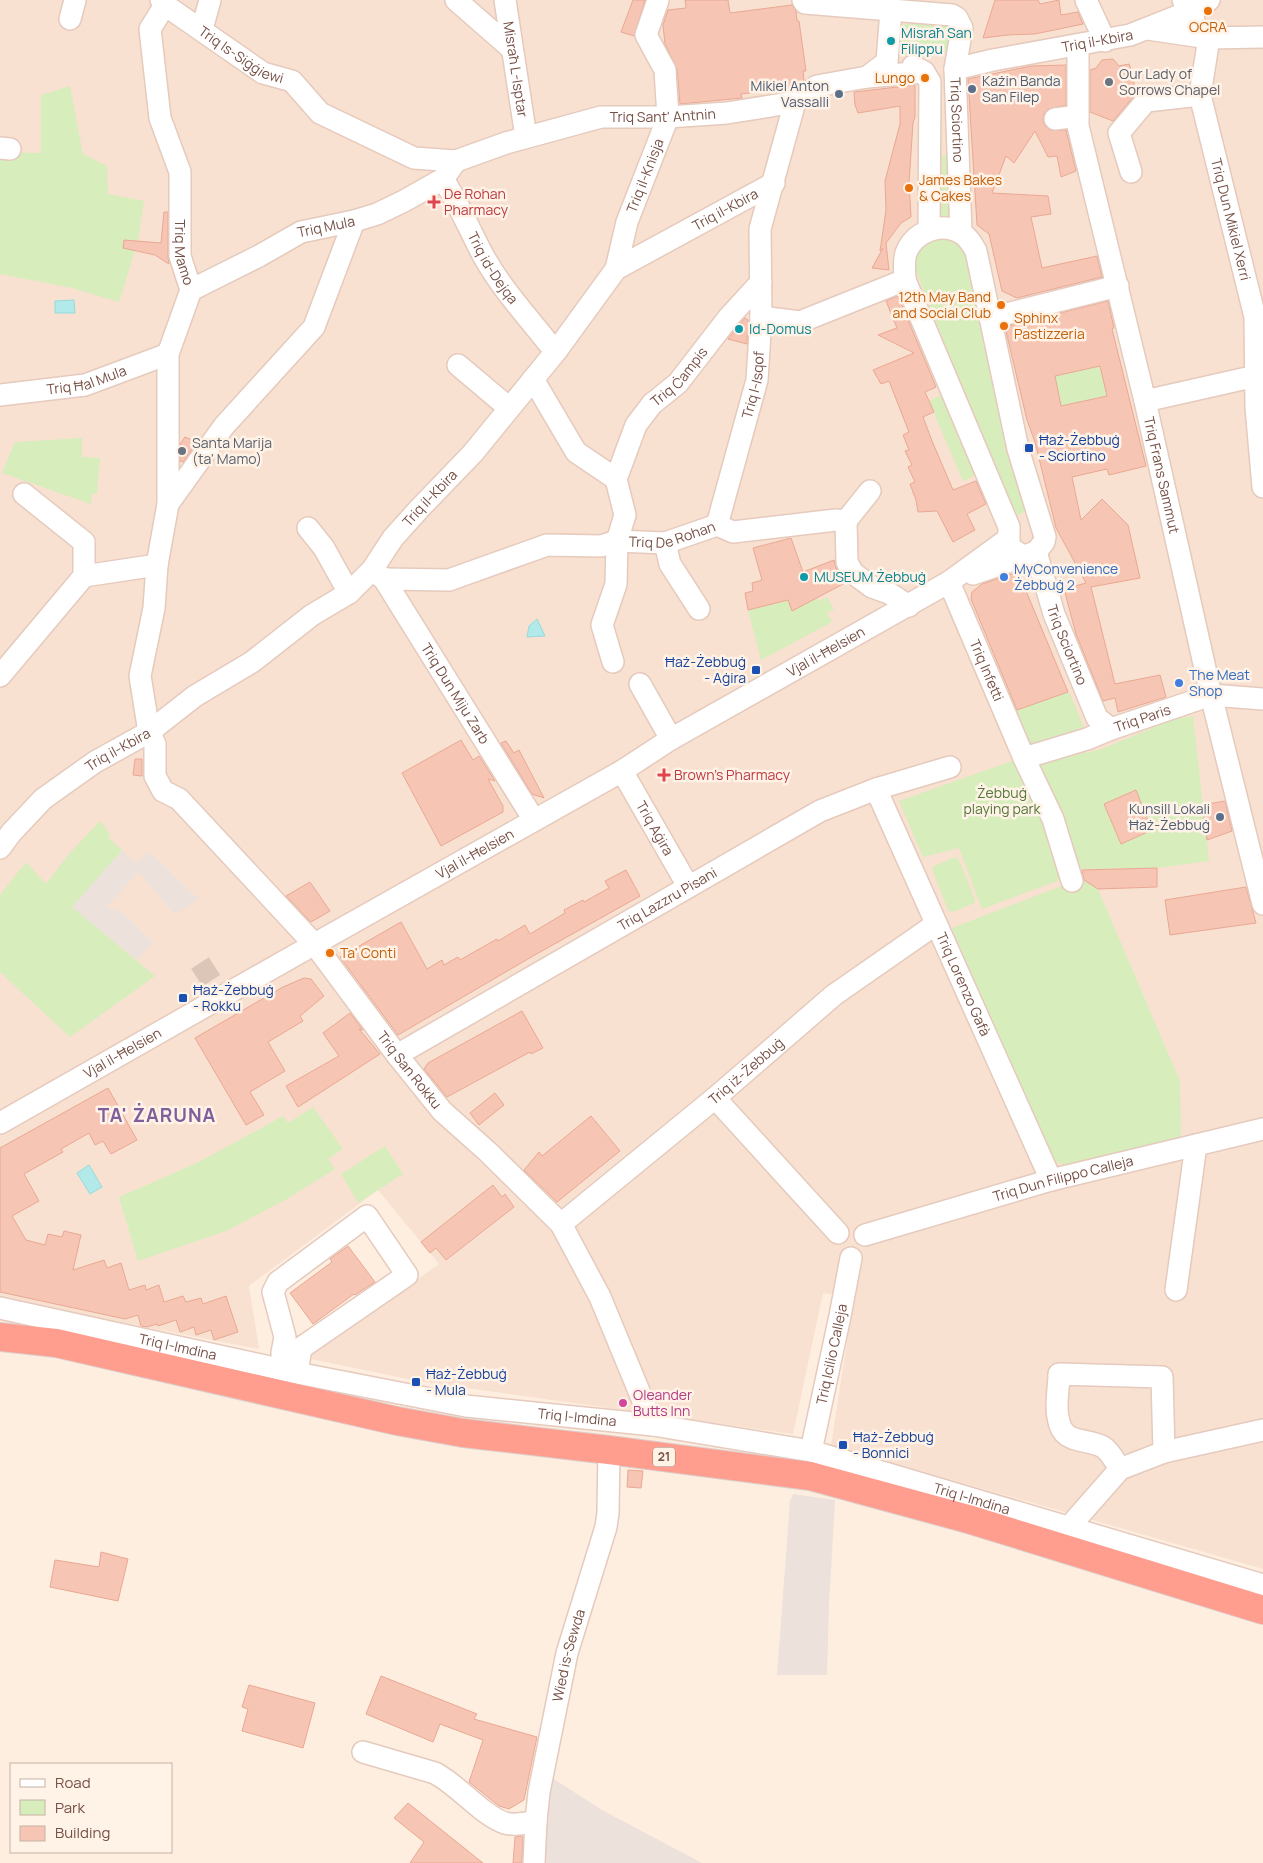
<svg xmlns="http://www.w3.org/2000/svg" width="1263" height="1863" font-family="Manrope,sans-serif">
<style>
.residential{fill:#f8e1d0}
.industrial{fill:#ece1db}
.green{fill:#d7edbc}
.water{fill:#b2e9e9;stroke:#97dbdc}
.building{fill:#f6c5b4;stroke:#eaa893;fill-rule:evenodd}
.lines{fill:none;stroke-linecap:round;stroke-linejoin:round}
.minor-tunnel{stroke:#dcc6b8;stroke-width:21;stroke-dasharray:21 11;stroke-linecap:butt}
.minor-casing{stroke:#e5cabd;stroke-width:24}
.highway-casing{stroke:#dbd1cf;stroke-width:30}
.minor{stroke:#fff;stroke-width:21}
.highway{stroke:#ff9d8f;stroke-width:28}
.food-dot{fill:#e8710a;stroke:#fff2e7;stroke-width:2}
.culture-dot{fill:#0f9aa8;stroke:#fff2e7;stroke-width:2}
.worship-dot{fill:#6b7280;stroke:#fff2e7;stroke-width:2}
.service-dot{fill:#5c6f8a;stroke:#fff2e7;stroke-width:2}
.health-dot{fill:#e0444e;stroke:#fff2e7;stroke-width:2}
.transit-dot{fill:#1a4fb4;stroke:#fff2e7;stroke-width:2}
.shop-dot{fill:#3f7fe0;stroke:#fff2e7;stroke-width:2}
.hotel-dot{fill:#d1479c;stroke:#fff2e7;stroke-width:2}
.labels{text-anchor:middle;stroke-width:5;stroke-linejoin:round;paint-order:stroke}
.shield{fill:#fff2e7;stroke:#9f8076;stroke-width:1}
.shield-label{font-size:12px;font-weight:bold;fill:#764f45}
.food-label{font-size:14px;fill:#c56008;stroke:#fff2e7;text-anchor:start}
.culture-label{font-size:14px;fill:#0d838f;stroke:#fff2e7;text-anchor:start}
.street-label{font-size:14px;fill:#764f45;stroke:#fff2e7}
.worship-label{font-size:14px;fill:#5b616d;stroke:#fff2e7;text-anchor:start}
.service-label{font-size:14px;fill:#4e5e75;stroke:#fff2e7;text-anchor:end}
.health-label{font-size:14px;fill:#be3a42;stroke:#fff2e7;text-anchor:start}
.transit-label{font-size:14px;fill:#164399;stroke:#fff2e7;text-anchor:start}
.shop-label{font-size:14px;fill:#366cbe;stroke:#fff2e7;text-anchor:start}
.park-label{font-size:14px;fill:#547839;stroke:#fff2e7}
.hotel-label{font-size:14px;fill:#b23c85;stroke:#fff2e7;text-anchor:start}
.district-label{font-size:19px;font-weight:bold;letter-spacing:1px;fill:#7e5f9b;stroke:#fff2e7}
</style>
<rect width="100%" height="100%" fill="#feeedf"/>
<path class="residential" d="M0,0H1263V1569L831,1445L854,1298L823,1293L793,1434L417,1381L306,1358L439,1264L378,1190L249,1286L259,1349L0,1299Z"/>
<path class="industrial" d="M122,850L136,864L148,851L199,899L175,915L139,872L107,906L113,912L117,908L153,942L137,960L71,907Z
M793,1494L835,1500L829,1605L827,1675H777L790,1501Z
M549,1776L602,1810L702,1863H542Z"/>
<path class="green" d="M942,20L952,27L948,48L945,51L909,57L904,56L898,51V27L901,25Z
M70,86L83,154L107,166L108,194L144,201L138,241L119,302L72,288L0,274V152L41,153V95Z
M950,154V222L941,221L942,156Z
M932,234L964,241L1029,510L1014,517L915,269C913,256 921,241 932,234Z
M1100,366L1107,396L1061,406L1055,376Z
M946,393L980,473L963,481L929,401Z
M82,438V457L100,458L97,494H92L91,504L2,473L15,442Z
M812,589L819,601L827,597L834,609L827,613L832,622L761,660L748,610L788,600L794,621L792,611L805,604L800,596Z
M1069,692L1084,727L1032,746L1016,710Z
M1193,716L1209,861L1157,868L1077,869L1036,764L1102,749L1171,720Z
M1012,761L1024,768L1068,877L982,909L959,848L923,857L899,801Z
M100,821L110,834L108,837L122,850L72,907L155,976L70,1037L0,972V895L26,862L46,884L69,854Z
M955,857L959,860L975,899L974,903L953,912L948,910L932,869L934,866Z
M1082,878L1098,889L1180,1081L1181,1139L1071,1169L1050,1158L952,928Z
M313,1107L343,1149L328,1159L335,1169L287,1199L226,1231L138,1261L119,1197L199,1162L283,1116L288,1123Z
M385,1146L403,1174L358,1203L341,1174Z"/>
<path class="water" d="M74,300L75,313H55V301Z
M537,619L545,636L527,637L529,626Z
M89,1165L102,1187L90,1194L77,1173Z"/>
<path class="building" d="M633,0H645L634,36L621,32Z
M685,0H728L730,13L792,5L796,11L797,21H799L806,71H803L804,80L794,88L741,94L742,98L680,104L677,69L665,44L663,25L668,10L686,8Z
M995,0H1038L1040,4L1059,0L1061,15L1078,12L1083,24L1035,34L1008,35L983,38Z
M1113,59L1119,66L1129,64L1134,77V96L1113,121L1090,112V70L1096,68L1102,60Z
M1066,65V105L1048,109L1044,114L1043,120L1045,126L1050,130H1066L1076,171L1061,177L1057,156L1048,157L1035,131L1014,163L1006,156L992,193L1048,196L1051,214L1031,217L1042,268L1097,256L1102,277L1017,298L1002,291L989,234L977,225L968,79L1031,66Z
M915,85V117L913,123L909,183L911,217L901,223L886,243L889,270L872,268L883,248L880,251L886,210L885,181L900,124V106L858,113L855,105L854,92Z
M164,212H168V256L169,264L155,255L123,248L124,240L161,243Z
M898,296L936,387L925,392L934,412L923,417L932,441L953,490L976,481L986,504L967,514L975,530L953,542L937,511L918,512L916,500L910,484L915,482L908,467L912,465L905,451L909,450L903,435L909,432L889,381L881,384L873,370L914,353L878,335L897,328L886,301Z
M1108,301L1114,328L1112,329L1146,466L1109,475L1107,469L1072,477L1081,520L1102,499L1128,525L1140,578L1091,587L1115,684L1160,675L1166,697L1118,712L1115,698L1103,701L1076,634L1064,589L1086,583L1056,528L1035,442L1027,420L1005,327ZM1100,366L1107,396L1061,406L1055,376Z
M745,318L748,320L747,344L728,339Z
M185,437L197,442L183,462L180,461V444Z
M791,538L803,572L834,560L836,568L845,583L792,611L788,600L748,610L745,593L753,591L752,583L762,580L753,548Z
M1015,573L1019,574L1068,692L1017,710L971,599L972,592L982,584Z
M461,740L473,760L479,756L495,781L488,779L503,806V812L441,846L402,773Z
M506,741L514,753L519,750L544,798L532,794L501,743Z
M135,759H142V776L133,775Z
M1136,790L1152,830L1121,844L1104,804Z
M1225,801L1232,831L1207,840L1202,805Z
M1157,868V887L1098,889L1084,880L1082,870Z
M626,870L640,896L533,956L398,1035L340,957L401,922L427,969L442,960L444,965L458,957L460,960L497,939L498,941L525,925L530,934L565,913L564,910L583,900L584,902L609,888L605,881Z
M310,882L330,911L311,922L286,896Z
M1246,887L1256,923L1170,935L1165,900Z
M304,978L311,979L324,996L300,1016L303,1021L268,1042L285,1071L250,1092L264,1115L246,1125L195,1038L283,987Z
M522,1011L543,1048L531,1054L530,1052L447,1097L424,1069L428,1063Z
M350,1013L363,1030L359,1029L380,1054L298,1107L286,1086L339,1056L323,1033Z
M108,1088L137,1140L111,1154L103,1141L95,1145L89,1133L61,1149L63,1152L24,1174L39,1201L12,1216L26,1240L45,1245L48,1234L62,1237L64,1231L81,1235L73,1270L104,1260L107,1268L121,1263L129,1290L145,1285L146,1290L159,1285L164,1302L183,1296L186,1302L201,1298L203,1304L226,1296L238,1332L214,1340L211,1330L196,1335L194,1327L180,1332L176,1320L158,1326L157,1324L147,1327L141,1326L138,1315L125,1319L0,1292V1148Z
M495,1093L504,1105L479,1125L470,1113Z
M591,1116L620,1151L557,1202L524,1170L539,1152L542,1156Z
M493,1185L502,1197L505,1194L514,1207L446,1260L436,1248L430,1253L421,1242Z
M348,1246L375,1282L355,1295L354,1294L313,1324L290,1293L332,1262L330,1259Z
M628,1470L643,1471L641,1488L627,1487Z
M101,1552L128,1559L118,1601L50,1587L55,1560L99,1567Z
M381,1676L477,1714L474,1719L537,1737L524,1800L509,1809L499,1806L469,1782L483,1740L440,1724L433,1742L366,1714Z
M249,1685L315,1703L303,1748L242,1731L248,1709L242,1707Z
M408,1803L483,1863H410L424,1842L394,1818Z
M521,1836L523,1837L522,1863H513L515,1837Z"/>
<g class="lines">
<path class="minor-tunnel" d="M200,963L221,996"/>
<g class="minor-casing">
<g id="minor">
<path id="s1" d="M161,0L165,5L263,73L292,81L320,113L414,158L456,161L506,143L601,117H668L727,113L795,102L817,86L867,77L924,72"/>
<path d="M456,0L512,49"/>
<path id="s2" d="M505,0L526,137"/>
<path d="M803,0L805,3L891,10"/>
<path d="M1086,0L1105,41"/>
<path id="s3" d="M1183,0L1193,10L1194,25L1209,38L1200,95L1255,317L1256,407L1263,487"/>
<path id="s4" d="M165,5L150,29L160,118L180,172V256L191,290L168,354V504L157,565L154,608L140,676L149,732L155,744V776L163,791L179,799L315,945L397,1055L442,1111L488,1152L561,1224L600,1297L653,1425"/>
<path d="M70,19L75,0"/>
<path d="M202,29L210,0"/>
<path d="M1148,29L1209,38L1263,37"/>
<path id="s5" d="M1078,45V126L1145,401L1211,695L1263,904"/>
<path d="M913,66L924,72L930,82L929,230"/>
<path id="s6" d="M955,69L993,60L1130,35L1193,10L1209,0"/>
<path id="s7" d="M867,77L887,62L891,10L952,15L957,18L962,28L955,69L961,233"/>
<path d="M1055,119L1078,116"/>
<path d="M0,148L10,149"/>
<path d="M1131,172L1119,133L1146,101L1200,95"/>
<path id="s8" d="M443,179C459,204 470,231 484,257C502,289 527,316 549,344L557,350"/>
<path id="s9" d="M616,269L627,222L668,117L665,70L646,35L658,0"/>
<path id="s10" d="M191,290L259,256L301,232L354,221L377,214L404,201L443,179L456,161"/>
<path d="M761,317L800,322L905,280"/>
<path d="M990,318L1118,286"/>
<path d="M458,365L509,408"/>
<path d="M533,379L576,452L616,479"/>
<path id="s11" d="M0,395L85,385L168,354"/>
<path d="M1145,401L1256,376"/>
<path d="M24,494L84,542V576"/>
<path d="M168,504L224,426L314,327L354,221"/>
<path d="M846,521L847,562L853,573L872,587L889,593L909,606"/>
<path d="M846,521L870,491"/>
<path id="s12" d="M717,525L757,380L761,317L760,229L795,102"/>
<path d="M308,528L324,548L349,593"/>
<path d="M665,543L670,564L699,609"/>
<path id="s13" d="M1036,552L1054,614L1097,718L1111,729"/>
<path id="s14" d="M376,573L384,579L534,820"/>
<path d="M973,574L1036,552L1044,542L1045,537L1018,449L976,251C972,244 968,237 961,233C941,221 914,232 906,253C903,262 905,272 905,280L1009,527V547L1023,556"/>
<path id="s15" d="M384,579L449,580L547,545L601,546L617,541L665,543L717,525L733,532L836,520L846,521"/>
<path id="s16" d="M949,582L1024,758L1053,819L1072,881"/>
<path id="s17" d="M613,662L602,625L616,584L617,541L625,515L616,479L636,425L652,404L678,383L729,317L761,282"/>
<path d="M0,676L84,576L157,565"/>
<path d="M640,684L671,739"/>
<path id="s18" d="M1024,758L1087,739L1111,729L1211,695L1263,699"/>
<path id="s19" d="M622,771L688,886"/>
<path id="s20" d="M876,789L1051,1180"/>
<path id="s21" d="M0,848L11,833L43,799L95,762L149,732L195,696L252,662L312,615L349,593L372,570L393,538L420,508L473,453L557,350L616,269L774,183"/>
<path id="s22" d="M397,1055L820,811L876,789L950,767"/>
<path d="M715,1098L838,1233"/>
<path id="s23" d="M0,1123C207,1004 414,888 622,771L671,739L949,582L1008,539"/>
<path id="s24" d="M561,1224L715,1098L834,995L936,924"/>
<path id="s25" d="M865,1235L1051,1180L1263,1129"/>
<path d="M1176,1290L1196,1145"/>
<path id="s26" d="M0,1308L297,1373L466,1406L653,1425L811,1451L1263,1585"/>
<path d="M283,1370L282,1353L285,1337L273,1292L278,1282L367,1216L407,1275L301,1348L297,1373"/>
<path id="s27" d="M811,1451L840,1316L851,1258"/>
<path d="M1120,1469C1115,1462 1111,1452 1103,1447C1085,1437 1062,1446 1058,1417C1055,1404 1059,1388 1059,1374L1162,1377L1164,1452"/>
<path d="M1069,1527L1120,1469L1164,1452L1263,1430"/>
<path d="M363,1752L435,1773C458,1785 483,1816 505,1823C515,1826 526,1823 536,1821"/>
<path id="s28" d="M534,1863L536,1821L539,1792L567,1653L606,1527L608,1513L609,1450"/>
</g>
</g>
<g class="highway-casing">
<path id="highway" d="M0,1337L56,1343L397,1421L463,1433L609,1450L810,1476L968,1519L1263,1610"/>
</g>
<use href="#minor" class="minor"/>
<use href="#highway" class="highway"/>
</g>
<g class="food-dot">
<circle cx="1208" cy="11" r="5"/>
<circle cx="925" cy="78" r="5"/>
<circle cx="909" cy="188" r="5"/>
<circle cx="1001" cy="305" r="5"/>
<circle cx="1004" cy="326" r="5"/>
<circle cx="330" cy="953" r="5"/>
</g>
<g class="culture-dot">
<circle cx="891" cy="41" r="5"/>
<circle cx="739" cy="329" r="5"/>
<circle cx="804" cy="577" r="5"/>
</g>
<g class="worship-dot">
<circle cx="1109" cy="82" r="5"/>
<circle cx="182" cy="451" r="5"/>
</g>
<g class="service-dot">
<circle cx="972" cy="89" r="5"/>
<circle cx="839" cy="94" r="5"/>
<circle cx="1220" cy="817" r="5"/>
</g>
<g class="health-dot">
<path d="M431.5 194.5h5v5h5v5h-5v5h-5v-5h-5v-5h5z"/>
<path d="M661.5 767.5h5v5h5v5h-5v5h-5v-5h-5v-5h5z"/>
</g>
<g class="transit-dot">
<rect x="1024" y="443" width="10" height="10" rx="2.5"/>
<rect x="751" y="665" width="10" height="10" rx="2.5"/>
<rect x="178" y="993" width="10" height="10" rx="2.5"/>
<rect x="411" y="1377" width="10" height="10" rx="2.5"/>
<rect x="838" y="1440" width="10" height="10" rx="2.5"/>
</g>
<g class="shop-dot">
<circle cx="1004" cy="577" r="5"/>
<circle cx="1179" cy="683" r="5"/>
</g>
<circle class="hotel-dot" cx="623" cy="1403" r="5"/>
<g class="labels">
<rect class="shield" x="653" y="1447.5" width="22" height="19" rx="4"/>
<g class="shield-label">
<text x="664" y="1461">21</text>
</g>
<g class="food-label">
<text x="1208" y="32" text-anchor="middle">OCRA</text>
<text x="915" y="83" text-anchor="end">Lungo</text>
<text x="919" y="185">James Bakes<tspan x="919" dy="16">&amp; Cakes</tspan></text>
<text x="991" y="302" text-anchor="end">12th May Band<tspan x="991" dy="16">and Social Club</tspan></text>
<text x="1014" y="323">Sphinx<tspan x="1014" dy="16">Pastizzeria</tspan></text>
<text x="340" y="958">Ta' Conti</text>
</g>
<g class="culture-label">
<text x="901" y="38">Misraħ San<tspan x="901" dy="16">Filippu</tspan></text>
<text x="749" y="334">Id-Domus</text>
<text x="814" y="582">MUSEUM Żebbuġ</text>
</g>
<g class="street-label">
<text dy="5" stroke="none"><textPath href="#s6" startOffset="145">Triq il-Kbira</textPath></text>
<text dy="5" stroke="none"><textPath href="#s1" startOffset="98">Triq Is-Siġġiewi</textPath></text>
<text dy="5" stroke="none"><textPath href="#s2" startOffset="70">Misraħ L-Isptar</textPath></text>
<text dy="5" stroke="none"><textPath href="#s1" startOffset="558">Triq Sant' Antnin</textPath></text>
<text dy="5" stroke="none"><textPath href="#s7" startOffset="248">Triq Sciortino</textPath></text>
<text dy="5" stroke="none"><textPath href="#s9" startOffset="98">Triq il-Knisja</textPath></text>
<text dy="5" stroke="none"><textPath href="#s21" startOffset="980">Triq il-Kbira</textPath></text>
<text dy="5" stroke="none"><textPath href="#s3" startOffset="235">Triq Dun Mikiel Xerri</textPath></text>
<text dy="5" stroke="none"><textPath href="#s10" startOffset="150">Triq Mula</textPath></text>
<text dy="5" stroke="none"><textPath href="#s4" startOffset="256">Triq Mamo</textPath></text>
<text dy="5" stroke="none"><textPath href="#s8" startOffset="102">Triq id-Dejqa</textPath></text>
<text dy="5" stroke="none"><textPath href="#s17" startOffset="312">Triq Ċampis</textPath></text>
<text dy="5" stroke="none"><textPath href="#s11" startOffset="88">Triq Ħal Mula</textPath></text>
<text dy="5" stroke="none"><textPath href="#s12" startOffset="145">Triq l-Isqof</textPath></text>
<text dy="5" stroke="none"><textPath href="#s5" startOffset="440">Triq Frans Sammut</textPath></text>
<text dy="5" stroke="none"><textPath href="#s21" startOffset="560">Triq il-Kbira</textPath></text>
<text dy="5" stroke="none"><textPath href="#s15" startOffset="296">Triq De Rohan</textPath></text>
<text dy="5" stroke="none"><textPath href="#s13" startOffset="98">Triq Sciortino</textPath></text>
<text dy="5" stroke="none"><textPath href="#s23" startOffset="951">Vjal il-Ħelsien</textPath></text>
<text dy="5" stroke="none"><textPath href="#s16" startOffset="96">Triq Infetti</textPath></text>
<text dy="5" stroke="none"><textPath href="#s14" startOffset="145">Triq Dun Miju Zarb</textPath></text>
<text dy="5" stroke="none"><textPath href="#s18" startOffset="125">Triq Paris</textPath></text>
<text dy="5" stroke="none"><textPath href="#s21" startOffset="155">Triq il-Kbira</textPath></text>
<text dy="5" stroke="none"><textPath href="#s19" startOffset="66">Triq Aġira</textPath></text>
<text dy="5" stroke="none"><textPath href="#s23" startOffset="546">Vjal il-Ħelsien</textPath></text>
<text dy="5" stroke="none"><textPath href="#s22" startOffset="312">Triq Lazzru Pisani</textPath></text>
<text dy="5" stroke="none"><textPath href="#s20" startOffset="214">Triq Lorenzo Gafà</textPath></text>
<text dy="5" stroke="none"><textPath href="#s23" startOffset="141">Vjal il-Ħelsien</textPath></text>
<text dy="5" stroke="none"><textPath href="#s4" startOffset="1181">Triq San Rokku</textPath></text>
<text dy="5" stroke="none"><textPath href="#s24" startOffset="240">Triq iż-Żebbuġ</textPath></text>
<text dy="5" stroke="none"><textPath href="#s25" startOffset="206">Triq Dun Filippo Calleja</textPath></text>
<text dy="5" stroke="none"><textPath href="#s26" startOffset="182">Triq l-Imdina</textPath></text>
<text dy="5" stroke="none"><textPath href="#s27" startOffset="99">Triq Icilio Calleja</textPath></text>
<text dy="5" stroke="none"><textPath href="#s26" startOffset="588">Triq l-Imdina</textPath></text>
<text dy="5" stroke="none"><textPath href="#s26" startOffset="992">Triq l-Imdina</textPath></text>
<text dy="5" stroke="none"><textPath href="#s28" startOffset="211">Wied is-Sewda</textPath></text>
</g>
<g class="worship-label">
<text x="1119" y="79">Our Lady of<tspan x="1119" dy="16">Sorrows Chapel</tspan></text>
<text x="192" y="448">Santa Marija<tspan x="192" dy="16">(ta' Mamo)</tspan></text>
</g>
<g class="service-label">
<text x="982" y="86" text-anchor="start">Każin Banda<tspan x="982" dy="16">San Filep</tspan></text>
<text x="829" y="91">Mikiel Anton<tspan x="829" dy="16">Vassalli</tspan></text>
<text x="1210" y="814">Kunsill Lokali<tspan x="1210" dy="16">Ħaż-Żebbuġ</tspan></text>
</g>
<g class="health-label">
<text x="444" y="199">De Rohan<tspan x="444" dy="16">Pharmacy</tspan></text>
<text x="674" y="780">Brown’s Pharmacy</text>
</g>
<g class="transit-label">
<text x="1039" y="445">Ħaż-Żebbuġ<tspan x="1039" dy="16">- Sciortino</tspan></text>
<text x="746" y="667" text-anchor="end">Ħaż-Żebbuġ<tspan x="746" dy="16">- Aġira</tspan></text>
<text x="193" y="995">Ħaż-Żebbuġ<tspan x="193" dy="16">- Rokku</tspan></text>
<text x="426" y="1379">Ħaż-Żebbuġ<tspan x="426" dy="16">- Mula</tspan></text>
<text x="853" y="1442">Ħaż-Żebbuġ<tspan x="853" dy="16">- Bonnici</tspan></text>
</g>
<g class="shop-label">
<text x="1014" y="574">MyConvenience<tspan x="1014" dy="16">Żebbuġ 2</tspan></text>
<text x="1189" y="680">The Meat<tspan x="1189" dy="16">Shop</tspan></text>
</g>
<g class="park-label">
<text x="1002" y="798">Żebbuġ<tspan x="1002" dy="16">playing park</tspan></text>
</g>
<g class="hotel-label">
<text x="633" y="1400">Oleander<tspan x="633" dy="16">Butts Inn</tspan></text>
</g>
<g class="district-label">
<text x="157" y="1122">TA' ŻARUNA</text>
</g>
</g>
<rect x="10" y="1763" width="162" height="90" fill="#fff2e7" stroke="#c8b1a6"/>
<rect x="20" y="1779" width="25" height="8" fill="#ffffff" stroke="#c8b1a6"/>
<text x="55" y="1788" font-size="15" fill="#764f45">Road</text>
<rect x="20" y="1800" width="25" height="15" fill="#d7edbc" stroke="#c8b1a6"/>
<text x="55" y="1813" font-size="15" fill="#764f45">Park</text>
<rect x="20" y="1826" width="25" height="15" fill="#f6c5b4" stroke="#c8b1a6"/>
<text x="55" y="1838" font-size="15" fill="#764f45">Building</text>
</svg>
